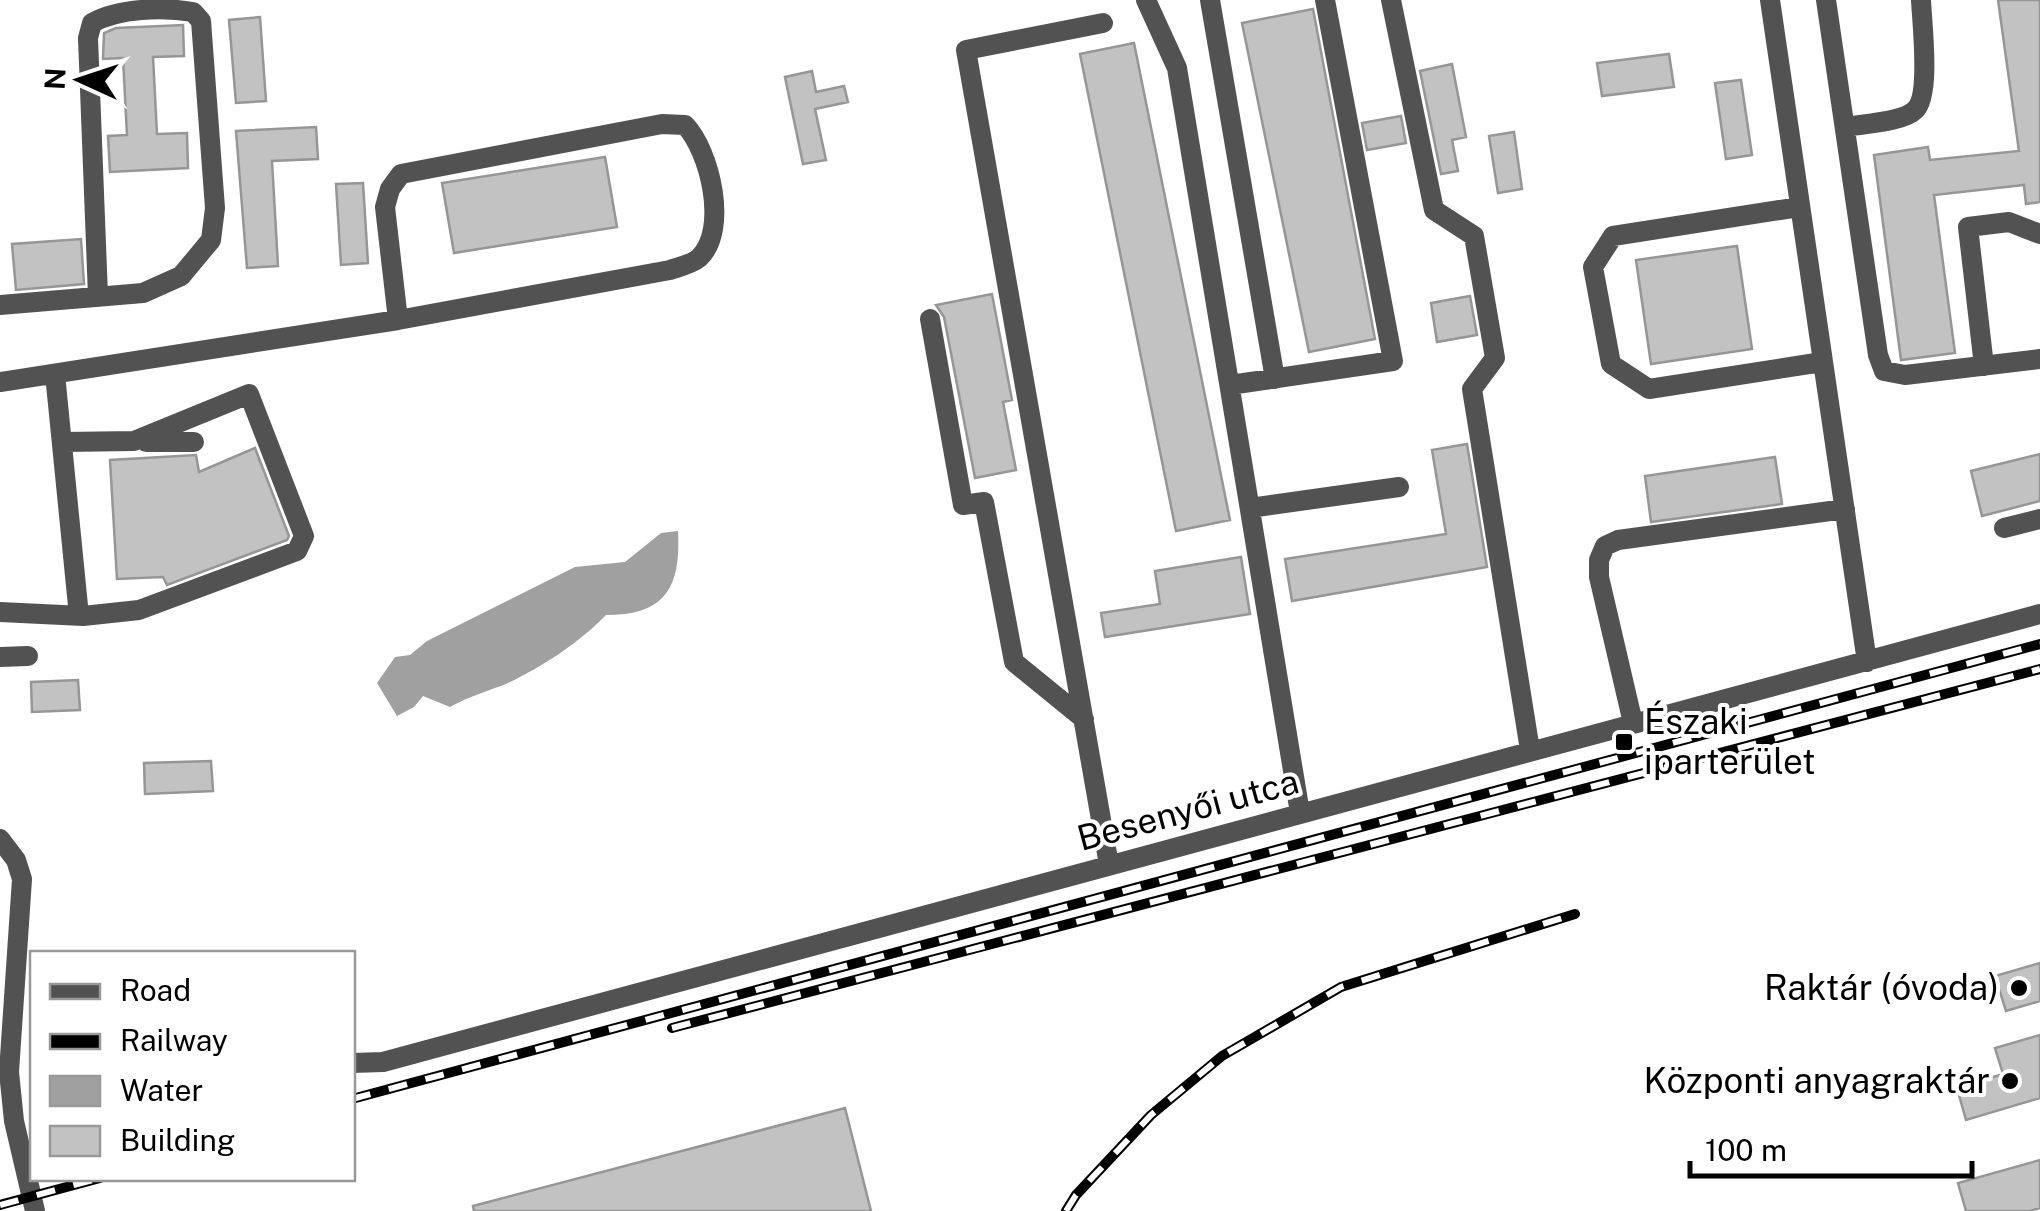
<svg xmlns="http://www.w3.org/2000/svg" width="2040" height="1211" font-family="'Public Sans',sans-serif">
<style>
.water{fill:#a0a0a0}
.building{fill:#c2c2c2;stroke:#969696;stroke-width:2.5}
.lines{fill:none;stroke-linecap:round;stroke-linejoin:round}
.minor{stroke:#525252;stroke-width:20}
.rail-casing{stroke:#000;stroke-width:10}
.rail{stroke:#fff;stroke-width:6;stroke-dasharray:19;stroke-linecap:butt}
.poi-dot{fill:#000;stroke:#fff;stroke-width:4}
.labels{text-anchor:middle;stroke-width:8;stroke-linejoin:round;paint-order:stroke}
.poi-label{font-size:35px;fill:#000;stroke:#fff;text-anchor:end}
.street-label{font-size:35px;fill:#000;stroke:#fff}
</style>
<rect width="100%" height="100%" fill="#fff"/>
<path class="water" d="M678,531C681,588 665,615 606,615C580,642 542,667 508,683C489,691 469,696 450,707L423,696L414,707L397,716L377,683L395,657L410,655L427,641L575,567L625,562L661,533Z"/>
<path class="building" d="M1998,0H2040V202L2026,204L2024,185L1934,195L1955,353L1901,360L1874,155L1928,147L1930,160L2019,151Z
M1313,9L1375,339L1309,352L1242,23Z
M260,17L266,101L236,103L229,20Z
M183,25L184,56L153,57L157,134L187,133L188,168L110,172L108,136L127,135L123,58L103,59L104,33L116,28Z
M1134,43L1230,520L1176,531L1080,54Z
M1669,54L1674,87L1602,96L1597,63Z
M1452,64L1466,137L1452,140L1458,171L1441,174L1420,71Z
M812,71L816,92L844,86L848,102L815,109L826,160L803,164L785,77Z
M1741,80L1752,155L1726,159L1715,83Z
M1401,116L1406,143L1367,150L1362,123Z
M316,127L318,159L272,161L278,266L247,268L236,131Z
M1514,132L1522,189L1498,193L1489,136Z
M605,157L617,227L454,253L442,183Z
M363,183L368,263L341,265L336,184Z
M81,239L84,284L16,290L12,244Z
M1737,246L1752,349L1651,364L1636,260Z
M992,294L1012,400L1003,402L1016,470L975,478L944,317L936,305Z
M1470,296L1477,335L1437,342L1431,303Z
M1467,444L1487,567L1292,601L1285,559L1446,534L1432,450Z
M255,448L289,536L287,540L167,585L163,577L117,579L110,460L196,455L199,472Z
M2040,454V501L1982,516L1971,471Z
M1775,457L1782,504L1651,522L1645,476Z
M1241,557L1250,614L1105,637L1101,613L1160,604L1155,571Z
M78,680L80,710L32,712L31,682Z
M211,761L213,791L145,794L144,763Z
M2040,963V1001L2006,1011L1995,976Z
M2040,1035V1098L1966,1120L1957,1088L2003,1074L1995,1048Z
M845,1108L871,1211H474L473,1206Z
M2040,1160V1208L2030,1211H1966L1958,1183Z"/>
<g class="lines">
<path class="minor" d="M1146,0L1177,68L1300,813
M1210,0L1275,379
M1391,0L1434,210L1474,236L1495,358L1472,389L1530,750
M1770,0L1867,662
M1826,0L1878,355L1884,371L1905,375L2040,359
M1103,23L966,50L1109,865
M1845,127C1862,124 1904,122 1915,110C1931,96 1922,23 1921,0
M1799,207L1613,236L1593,267L1611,364L1649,389L1822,362
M0,305L143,293L181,276L211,240L215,208L201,21L193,12C163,7 119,8 92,23L88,38L98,296
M930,319L963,505L984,502L1014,662L1084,719
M1984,366L1968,227L2009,222L2040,234
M55,374L79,616
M0,382L398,320L670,270C679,267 692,264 699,258C729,230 710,151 685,125L662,124L401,174L390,189L385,207L398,320
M1230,385L1393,361L1325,0
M146,442H194
M1250,508L1399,487
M2004,528L2040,519
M0,612L83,616L139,610L297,551L304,536L249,394L134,441L64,442
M0,657L28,656
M1633,723L1599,577V560L1605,546L1618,540L1845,509
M0,839L16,860L22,879L9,1072L14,1121L35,1211
M352,1063L383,1062L2040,614"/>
<g class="rail-casing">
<path id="rail" d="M672,1028L2040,669
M352,1099L2040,644
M0,1205L100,1178
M1066,1211L1076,1195L1151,1115L1222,1056L1341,987L1575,914"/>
</g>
<use href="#rail" class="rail"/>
</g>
<g class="poi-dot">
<rect x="1614" y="732" width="20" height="20" rx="5"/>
<circle cx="2019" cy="988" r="10"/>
<circle cx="2010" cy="1081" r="10"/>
</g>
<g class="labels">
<g class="poi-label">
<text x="1644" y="734" text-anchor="start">Északi<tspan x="1644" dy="40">iparterület</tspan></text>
<text x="1999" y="1000">Raktár (óvoda)</text>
<text x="1990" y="1093">Központi anyagraktár</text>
</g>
<g class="street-label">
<text transform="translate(1188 810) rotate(-15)" y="12">Besenyői utca</text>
</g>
</g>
<rect x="30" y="951" width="325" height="230" fill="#ffffff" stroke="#999999" stroke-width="2.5"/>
<rect x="50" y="984" width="50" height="15" fill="#525252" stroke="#999999" stroke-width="2.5"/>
<text x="120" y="1001" font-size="30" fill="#000000">Road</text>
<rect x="50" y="1034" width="50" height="15" fill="#000000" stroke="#999999" stroke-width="2.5"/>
<text x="120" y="1051" font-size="30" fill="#000000">Railway</text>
<rect x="50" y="1076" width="50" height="30" fill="#a0a0a0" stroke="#999999" stroke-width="2.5"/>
<text x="120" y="1101" font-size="30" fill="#000000">Water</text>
<rect x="50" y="1126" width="50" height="30" fill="#c2c2c2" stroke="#999999" stroke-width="2.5"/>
<text x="120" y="1151" font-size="30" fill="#000000">Building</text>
<g transform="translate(80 80) rotate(273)" stroke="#ffffff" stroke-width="8" paint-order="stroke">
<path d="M0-8L18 38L0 25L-18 38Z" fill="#000000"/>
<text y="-15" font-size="28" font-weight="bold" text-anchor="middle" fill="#000000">N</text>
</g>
<path d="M1690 1161v15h282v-15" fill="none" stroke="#000000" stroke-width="5"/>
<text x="1705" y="1161" font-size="30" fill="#000000" stroke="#ffffff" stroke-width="8" paint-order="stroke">100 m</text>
</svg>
